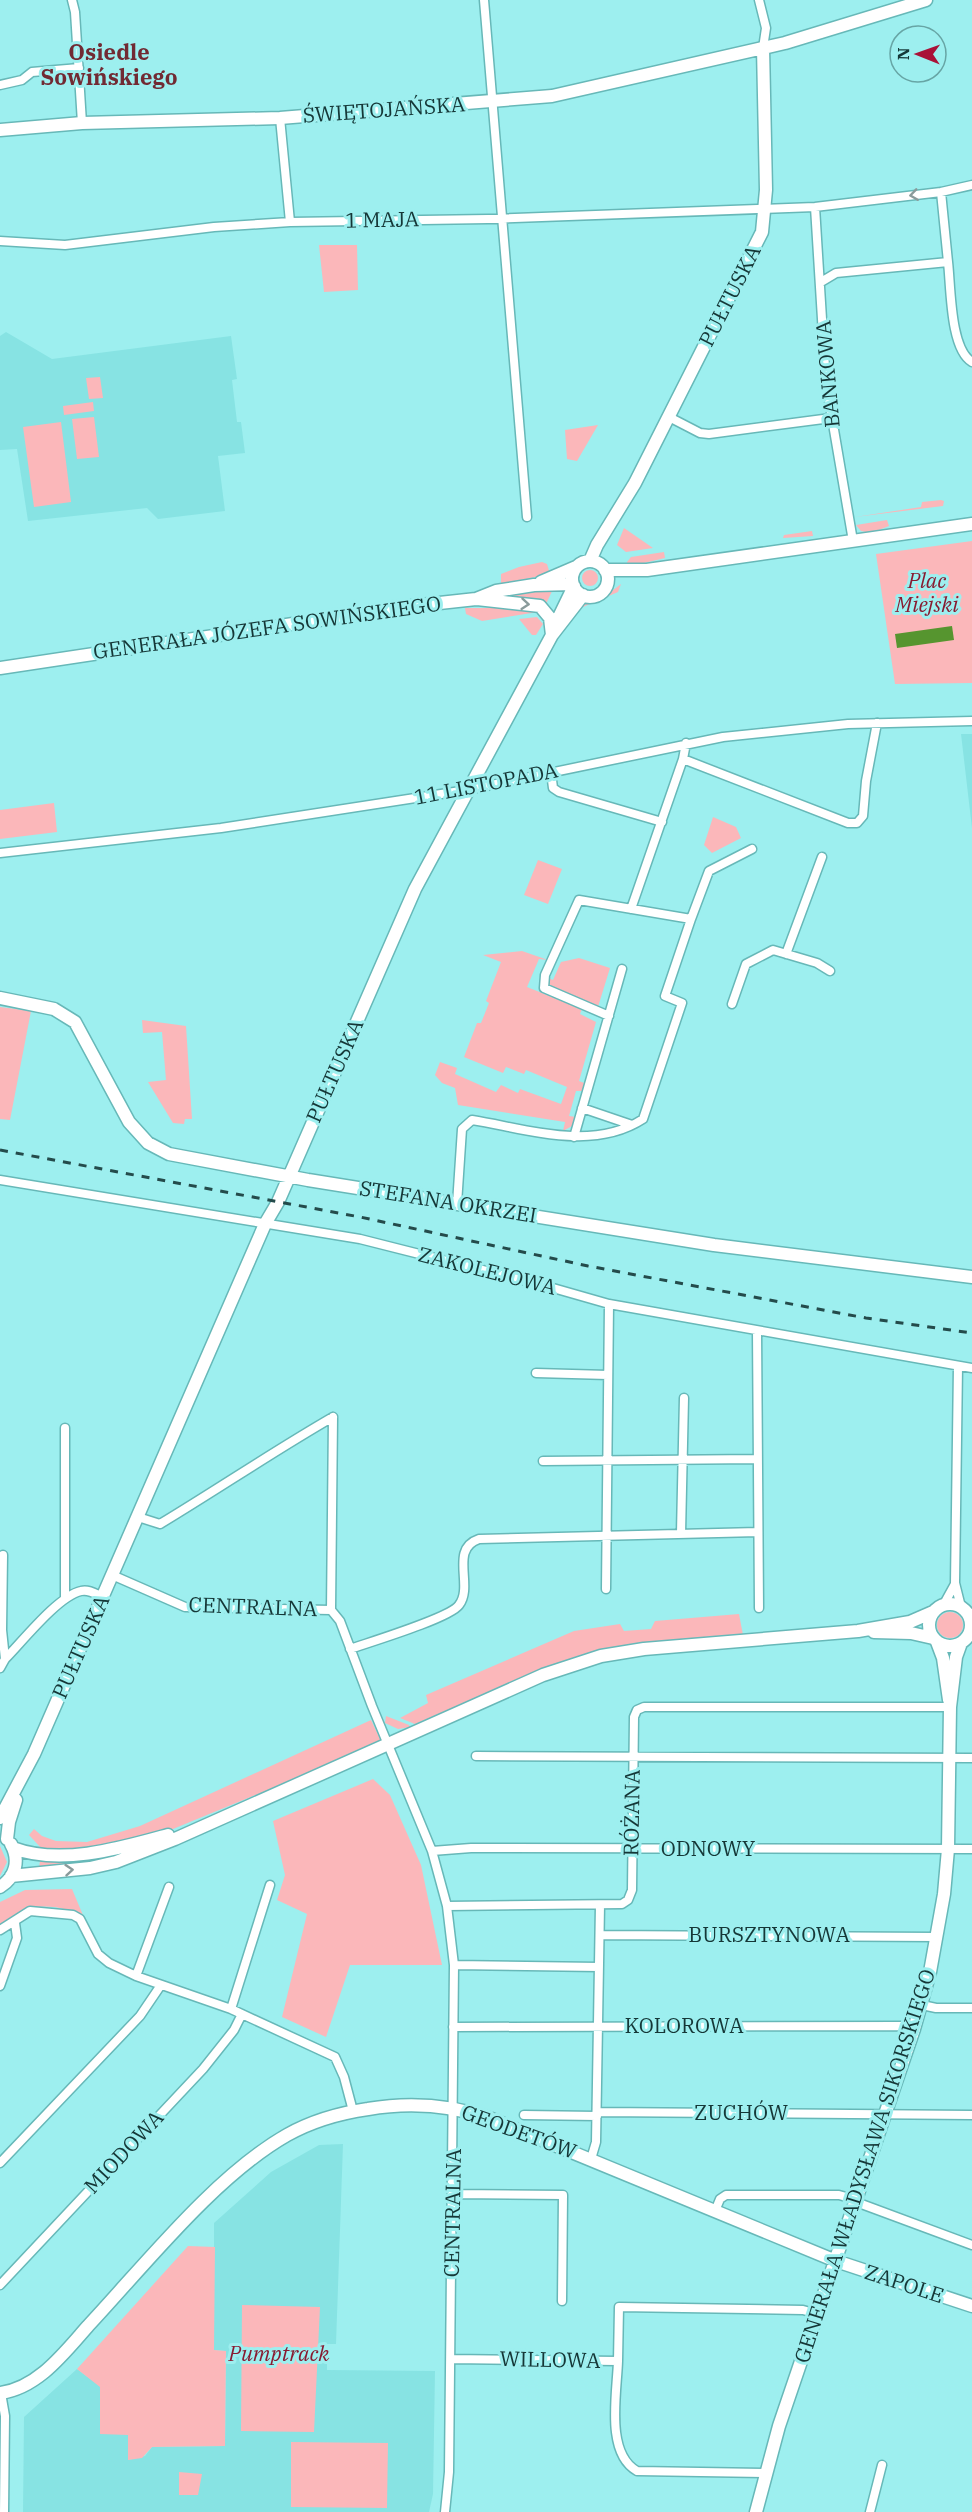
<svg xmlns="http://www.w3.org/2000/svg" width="972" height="2512" font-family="'IBM Plex Serif',serif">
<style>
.built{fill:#87e3e3}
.green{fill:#fbb7ba}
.water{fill:#56952f}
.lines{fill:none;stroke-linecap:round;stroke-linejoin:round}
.street-casing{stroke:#67b8b8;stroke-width:11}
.secondary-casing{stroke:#67b8b8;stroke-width:15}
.street{stroke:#fff;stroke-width:8}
.secondary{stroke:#fff;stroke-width:12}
.rail{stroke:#244b4b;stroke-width:3;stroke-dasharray:8 8;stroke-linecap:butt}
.oneway{stroke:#8a9b9b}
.labels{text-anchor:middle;stroke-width:6;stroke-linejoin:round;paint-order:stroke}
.street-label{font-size:21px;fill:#153737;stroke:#9defef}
.park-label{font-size:21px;font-style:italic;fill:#881b31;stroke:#9defef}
.neighbourhood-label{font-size:22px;font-weight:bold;fill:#712a33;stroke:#9defef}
</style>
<rect width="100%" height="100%" fill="#9defef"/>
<path class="built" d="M6,332L52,359L231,336L237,379L232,380L237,422H241L245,453L218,456L225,511L158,519L147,508L28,521L17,449L0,450V336Z
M961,734H972V828Z
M343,2144L336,2344H327V2370L435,2371L433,2494L429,2512H23L24,2417L77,2369L100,2386V2434H128V2460L145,2456L152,2447L225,2446L226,2351L214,2350V2223L271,2172L319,2145Z"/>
<path class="green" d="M319,245H357L358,290L324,292Z
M100,377L103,398L89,399L86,378Z
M93,402L94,411L64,415L63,406Z
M94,417L99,457L77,459L72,419Z
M61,422L71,502L34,507L23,427Z
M598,425L577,461L567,459L565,430Z
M941,500L944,501L943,506L855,517L921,507L922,502Z
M887,520L889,526L871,533L861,531L856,525Z
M624,528L653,548L626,552L617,545Z
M812,531L813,536L783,538L784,535Z
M972,541V683L895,684L876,554Z
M664,552L665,558L627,567V562L631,557Z
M542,562L547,564L550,574L501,584V574L519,567Z
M582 578a8 8 0 1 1 16 0a8 8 0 1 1-16 0Z
M621,584L618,592L583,607H576L585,602L603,598Z
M553,589L546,604L496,597Z
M465,608H529L538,612L482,621L466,614Z
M537,617L543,624L536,635H532L519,619Z
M54,803L57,832L0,839V810Z
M713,817L736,827L741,838L712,853L704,845Z
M538,860L562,869L548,904L524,895Z
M522,951L548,960L539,959L527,987L582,1009L580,1014L596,1022L579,1081L587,1084L584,1091H576L569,1116L576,1117L572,1126L563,1131L565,1122L458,1105L455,1088L442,1083L435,1075L440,1062L457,1068L455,1074L496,1092L501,1085L518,1093L520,1089L561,1104L567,1087L526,1070L524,1074L506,1067L503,1073L464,1057L477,1023H481L489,1003L486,1001L501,962L483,955Z
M579,958L610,968L597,1010L547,986L548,978L553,980L561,962Z
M0,1007L31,1011L10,1120L0,1119Z
M142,1020L186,1026L192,1119H185L184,1124L173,1123L148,1082L166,1080L162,1032L143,1033Z
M937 1625a13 13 0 1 1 26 0a13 13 0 1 1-26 0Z
M739,1614L743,1635L536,1672L415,1724L400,1718L428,1703L426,1695L574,1631L620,1624L624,1631L651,1629L655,1621Z
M386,1716L409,1725L410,1727L398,1729L385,1723Z
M371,1720L382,1743L173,1829L111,1845L62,1852L42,1849L29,1835L34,1829L42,1836L56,1841L87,1842L140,1826Z
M373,1779L390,1795L421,1865L442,1965H350L326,2037L282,2017L307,1914L277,1900L285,1875L273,1821Z
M0,1846L7,1862L0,1876Z
M124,1851L125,1853L86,1864L39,1868L40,1861H68Z
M72,1889L85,1920C73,1907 41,1903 24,1910C15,1914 10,1923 0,1926V1902L25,1890Z
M188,2246L215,2247L214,2350L226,2351L225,2446L152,2447L142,2458L128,2460V2435L100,2434V2387L77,2369Z
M242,2305L320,2307L314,2432L241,2431Z
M291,2442L388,2443L387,2508L291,2507Z
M179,2472L202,2474L198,2495H179Z"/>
<path class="water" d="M952,626L954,640L897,648L895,634Z"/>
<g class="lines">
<g class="street-casing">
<path id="street" d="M72,0L75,12L82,123
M484,0L527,517
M759,0L766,28L763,48
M0,85L22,80L32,72L79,68
M280,118L290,222
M815,207L826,383L853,541
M0,241L65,245L214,227L290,222L488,219L815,207L941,192L972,185
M948,262C951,288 950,349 972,362
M821,282L836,273L948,262L941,192
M669,417L700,433L709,434L831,418
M683,759L848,823H857L863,816L866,781L877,723
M551,772L553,788L559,792L662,822
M0,853L221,828L467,790L723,737L848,724L972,721
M631,909L683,759L686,743
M691,919L709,871L752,849
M786,954L822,857
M732,1004L746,964L773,950L817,963L830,971
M582,1108L632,1125
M574,1137L622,969
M0,1180L360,1239L546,1286L609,1304L972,1368
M457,1204L462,1129L472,1120C528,1129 592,1152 643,1119L682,1003L665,996L691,919L579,900L545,975L544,988L609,1016
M757,1331L759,1608
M958,1366L955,1583L961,1607
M536,1373L608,1375
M65,1428V1598
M543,1461L757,1459
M138,1517L160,1524C218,1489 274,1451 333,1417
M681,1533L684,1398
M3,1555L2,1630L5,1659
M112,1575L185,1607L331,1610L340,1621L372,1706L432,1851L447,1906L454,1965L449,2472L445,2512
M606,1589L609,1304
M944,1604L955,1584
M331,1610L333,1417
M350,1649C370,1642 450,1618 459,1605C474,1586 449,1549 479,1539L758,1532
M0,1668L5,1659C22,1642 58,1596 81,1591C89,1589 96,1594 103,1597
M476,1756L972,1758
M432,1851L471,1848L972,1849
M447,1906L622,1904L628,1900L632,1890L634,1717L637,1710L644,1707H950
M0,1930L30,1911L73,1915L80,1919L98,1954L109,1963L136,1976L231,2009L335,2057L344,2077L353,2111
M600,1935L937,1937
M454,1965L599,1967
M136,1976L169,1887
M0,1986L17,1938L15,1923
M922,2005L936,2008H972
M231,2009L270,1885
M453,2027L903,2026L914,2029
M597,2112L972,2115
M524,2115L597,2116
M591,2159L596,2142L600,1905
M0,2163L140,2016L161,1985
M453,2194L563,2195L562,2301
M856,2202L972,2245
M715,2211L720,2199L726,2195H839L857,2200
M0,2285L203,2069L234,2030L242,2014
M451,2359L618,2361C617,2393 605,2453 637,2471L766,2473
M618,2361L619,2307L803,2310L817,2314
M1,2393L5,2416L4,2512
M870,2512L882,2465"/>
</g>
<g class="secondary-casing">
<path id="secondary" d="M0,130L82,123L280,118L552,96L785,43L926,0
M590,561L597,545L635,483L762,232L766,190L763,48
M572 579a18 18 0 1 1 36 0a18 18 0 1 1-36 0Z
M605,570H647L972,524
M541,582L576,567
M477,599L540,606L550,618L552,635
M559,617L574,586
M0,668L412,606L476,599L496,591L534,585L573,584
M0,998L54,1009L75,1022L129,1122L148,1143L169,1154L308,1180L714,1245L972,1277
M929 1625a21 21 0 1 1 42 0a21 21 0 1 1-42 0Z
M874,1632L911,1633L933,1638
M937,1642L943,1658L949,1700
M0,1818L34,1754L265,1224L278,1202L415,889L552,635L583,595
M7,1839L9,1822L16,1800
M13,1848C61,1866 121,1848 168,1835
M11,1876L90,1868L116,1862L175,1839L543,1675L601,1656L644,1649L858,1631L910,1622L933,1612
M0,1887C16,1877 20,1860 11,1844
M0,2393C38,2388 64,2353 88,2326C145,2265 215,2176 287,2135C312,2121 340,2113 368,2109C409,2102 450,2105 489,2118L836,2261L972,2306
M756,2512L779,2426L914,2029L930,1972L944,1894L948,1849L950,1707L956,1657L961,1643"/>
</g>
<use href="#street" class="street"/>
<use href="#secondary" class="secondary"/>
<path class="rail" d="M0,1150L360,1217L588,1266L866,1318L972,1333"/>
</g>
<defs><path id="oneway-chevron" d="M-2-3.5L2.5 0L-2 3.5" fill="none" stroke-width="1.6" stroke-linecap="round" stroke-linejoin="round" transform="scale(1.5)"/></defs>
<g class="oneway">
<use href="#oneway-chevron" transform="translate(914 195) rotate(172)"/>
<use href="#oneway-chevron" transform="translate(525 604) rotate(5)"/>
<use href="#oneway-chevron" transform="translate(69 1870) rotate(-5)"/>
</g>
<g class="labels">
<g class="street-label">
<text transform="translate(384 110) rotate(-4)" y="7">ŚWIĘTOJAŃSKA</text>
<text transform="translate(382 220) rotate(-1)" y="7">1 MAJA</text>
<text transform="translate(730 296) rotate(-63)" y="7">PUŁTUSKA</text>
<text transform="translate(828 374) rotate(-95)" y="7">BANKOWA</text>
<text transform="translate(267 628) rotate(-8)" y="7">GENERAŁA JÓZEFA SOWIŃSKIEGO</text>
<text transform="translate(486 784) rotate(-11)" y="7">11 LISTOPADA</text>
<text transform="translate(335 1071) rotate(-66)" y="7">PUŁTUSKA</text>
<text transform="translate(448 1202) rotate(9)" y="7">STEFANA OKRZEI</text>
<text transform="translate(487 1271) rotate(14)" y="7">ZAKOLEJOWA</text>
<text transform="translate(253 1607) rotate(2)" y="7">CENTRALNA</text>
<text transform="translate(81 1647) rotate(-66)" y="7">PUŁTUSKA</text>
<text transform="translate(632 1813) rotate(-89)" y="7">RÓŻANA</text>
<text x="708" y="1856">ODNOWY</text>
<text x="769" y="1942">BURSZTYNOWA</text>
<text x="684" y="2033">KOLOROWA</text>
<text x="741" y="2120">ZUCHÓW</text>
<text transform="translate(519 2132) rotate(20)" y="7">GEODETÓW</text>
<text transform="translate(124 2152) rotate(-47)" y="7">MIODOWA</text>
<text transform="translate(865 2166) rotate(-72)" y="7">GENERAŁA WŁADYSŁAWA SIKORSKIEGO</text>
<text transform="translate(453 2213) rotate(-89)" y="7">CENTRALNA</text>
<text transform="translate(904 2284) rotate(18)" y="7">ZAPOLE</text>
<text transform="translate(550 2360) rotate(1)" y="7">WILLOWA</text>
</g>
<g class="park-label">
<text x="927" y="588">Plac<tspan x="927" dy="24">Miejski</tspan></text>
<text x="279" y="2361">Pumptrack</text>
</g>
<g class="neighbourhood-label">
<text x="109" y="60">Osiedle<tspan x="109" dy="25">Sowińskiego</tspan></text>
</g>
</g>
<g transform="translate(918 54) rotate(271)"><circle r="28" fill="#9defef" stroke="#67a5a5" stroke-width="1.5"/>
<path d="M0-4.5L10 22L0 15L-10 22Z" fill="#a91238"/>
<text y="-9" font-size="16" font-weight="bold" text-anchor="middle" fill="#153737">N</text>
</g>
</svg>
